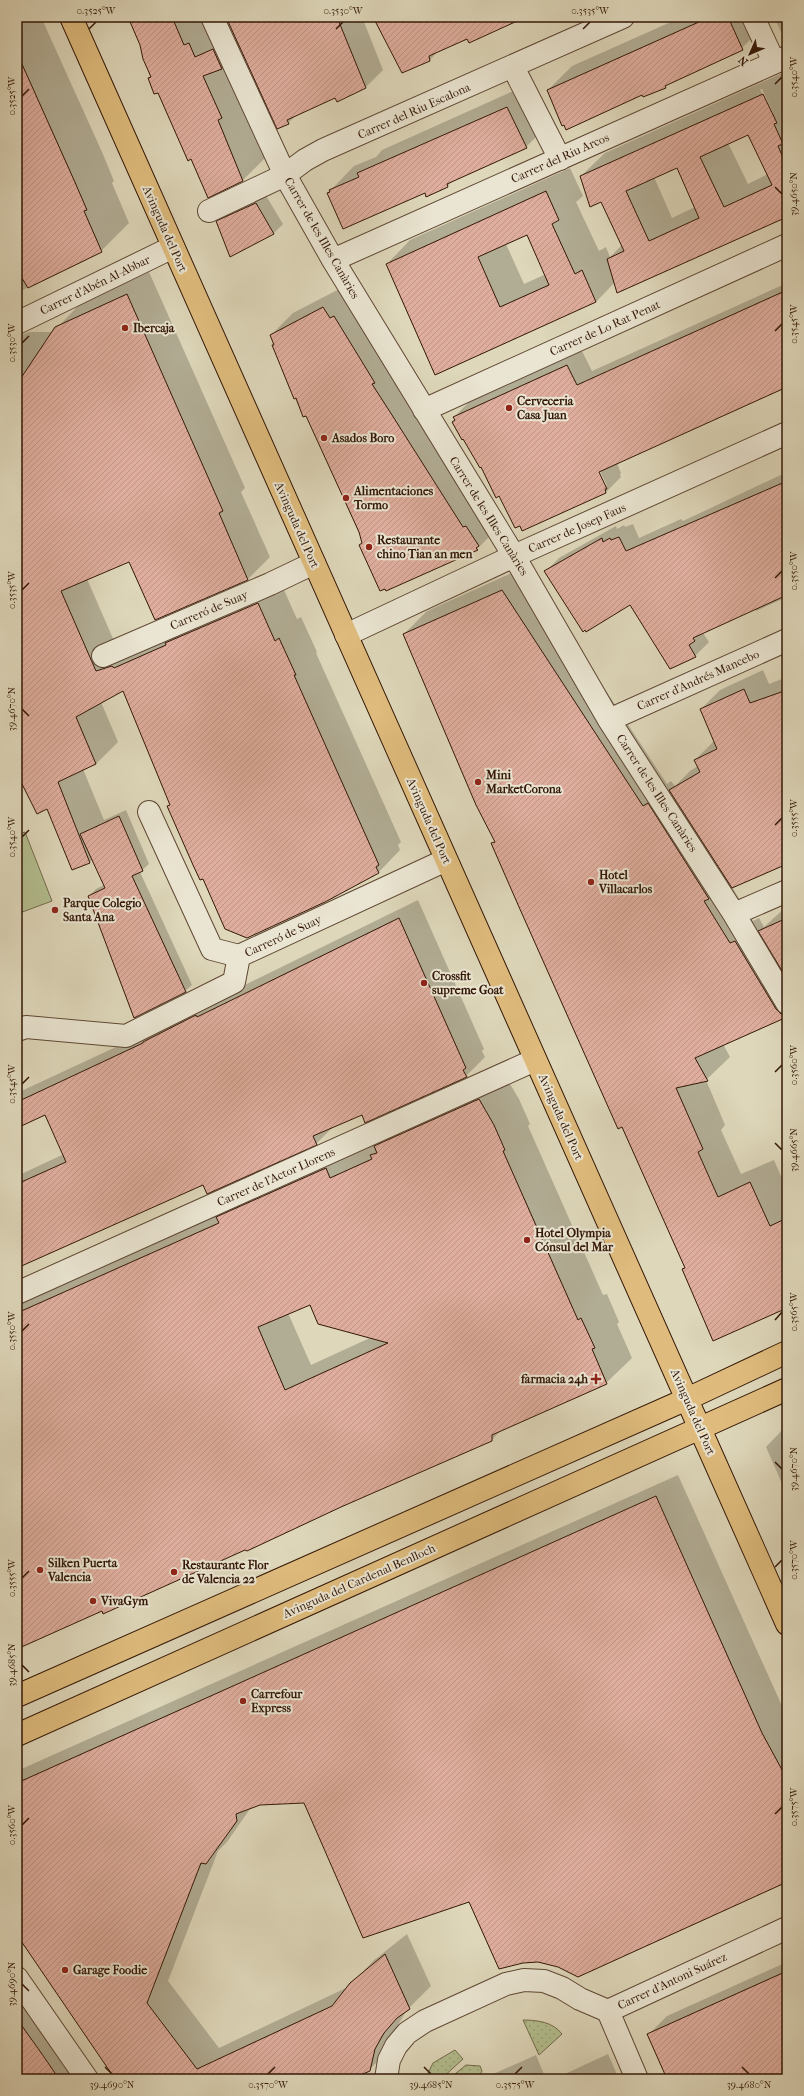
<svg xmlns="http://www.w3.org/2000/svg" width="804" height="2096" font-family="'IM FELL French Canon',serif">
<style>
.grass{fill:url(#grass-dots);stroke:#736a4a}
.garden{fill:#b3be8f;stroke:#736a4a}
.shadow{fill:#0003;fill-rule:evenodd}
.building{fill:url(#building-hatch);stroke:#331706;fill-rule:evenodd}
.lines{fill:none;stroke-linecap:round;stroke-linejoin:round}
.minor-casing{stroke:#5e4733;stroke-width:24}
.major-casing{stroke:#331706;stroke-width:24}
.minor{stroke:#eae5d2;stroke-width:22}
.major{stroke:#dfbc7d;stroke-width:22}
.ticks{fill:none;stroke:#331706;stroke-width:1.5}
.poi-dot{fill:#8f2418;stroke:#eae5d2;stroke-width:1.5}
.labels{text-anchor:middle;stroke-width:4;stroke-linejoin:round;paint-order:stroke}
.street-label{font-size:12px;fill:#331706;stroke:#eae5d2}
.poi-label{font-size:12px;font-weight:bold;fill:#331706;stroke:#eae5d2;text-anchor:start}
.neatline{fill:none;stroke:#331706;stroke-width:1.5}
.ticks-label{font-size:10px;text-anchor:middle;fill:#331706}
</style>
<defs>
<pattern id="grass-dots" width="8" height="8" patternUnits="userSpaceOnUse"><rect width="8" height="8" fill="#b3be8f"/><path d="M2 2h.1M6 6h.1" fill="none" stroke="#9aa37a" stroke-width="1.8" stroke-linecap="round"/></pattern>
<pattern id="building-hatch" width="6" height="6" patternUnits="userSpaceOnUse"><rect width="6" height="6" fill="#dead9d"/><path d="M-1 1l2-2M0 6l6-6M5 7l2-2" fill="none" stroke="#bf9486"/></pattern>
</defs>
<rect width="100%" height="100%" fill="#ded7ba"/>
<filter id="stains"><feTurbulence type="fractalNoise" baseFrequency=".005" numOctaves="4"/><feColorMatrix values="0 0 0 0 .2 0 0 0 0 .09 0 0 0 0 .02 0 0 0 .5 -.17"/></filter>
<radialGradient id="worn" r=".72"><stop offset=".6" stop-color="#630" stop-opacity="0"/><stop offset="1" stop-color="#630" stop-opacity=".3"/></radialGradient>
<path class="grass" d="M523,2020C537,2020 553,2022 562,2034L539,2055Z
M455,2050L463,2059L441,2079H425L433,2063Z
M466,2065L480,2066L482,2071L478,2079H449Z"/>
<path class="garden" d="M25,832L52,901L17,914V835Z"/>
<path class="shadow" d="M17,17H41L102,152L114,181L112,183L129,223L101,251L17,293Z
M129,17H205L218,35L233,28L228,17H362L383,70L365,88L336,97L298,114L288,123L242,48L229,60L266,157L243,180L209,196L158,92L149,78L151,76L141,45Z
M374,17H526L438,51L430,60Z
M682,17H762L763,27L739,51L669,82L665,87L643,94L548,90L572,66Z
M774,17H787V30L781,32Z
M787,71V215L615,282L596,302L436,374L387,264L410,240L570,168L583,196L576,202L599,251L606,247L610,257L622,245L601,200L581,176L605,153ZM760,89H762L773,113H771ZM749,134L768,174L748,184L728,143ZM677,167L695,207L672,218L654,177ZM527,234L546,274L524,284L506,244Z
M531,83L550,123L526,147L454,179L448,186L437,191L328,193L354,166L376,157L382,150Z
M265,194L283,224L274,233L231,255L217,222L227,212Z
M149,272L245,488L241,492L270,557L248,579L155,619L130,561L87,579L118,650L280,581L297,619L301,617L317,652L316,653L401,842L398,845L400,850L378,873L203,878L168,807L171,804L124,690L101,702L118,742L96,764L83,769L104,820L126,810L149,864L140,872L192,985L185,991L89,896L96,889L104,885L93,859L90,862L47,808L30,796H28L17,772V337L29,332H53L79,305Z
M787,283V386L617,463L621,473L620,475L621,477L606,492L499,495L453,422L455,419L454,417L469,402L582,351L592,371ZM598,467L607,486H605L596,468Z
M345,286L499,527L477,549L386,590L363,542L306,415L303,416L284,375L271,335L293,313Z
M787,472V597L756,611L754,608L703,633L709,642L695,656L670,667L630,603L546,571L559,558L616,526L617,529L624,525L625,527L633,524L639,538L681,519L683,521Z
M525,567L667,784L671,781L675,786L690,771L698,766L695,760L715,740L701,709L720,690L763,670L769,684L787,677V863L732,887L753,921L759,918L764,927L787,906V1016L723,1044L730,1057L706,1080L725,1125L721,1130L741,1174L774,1160L787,1190V1306L683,1270L685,1267L493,843L495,841L404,634L427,611Z
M418,900L484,1049L482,1051L485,1057L466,1076L362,1113L334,1126L316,1144L204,1183L17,1267V1176L64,1154L45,1113L17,1127V1093L159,1027Z
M504,1074L519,1099L530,1124L528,1126L603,1295L607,1294L619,1322L617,1324L632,1358L606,1383L501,1430L492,1440L17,1648V1300L27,1295L29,1300L351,1143L355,1154L378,1143L400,1121ZM310,1304L372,1337L311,1365L288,1313Z
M786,1426H787V1495L766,1447Z
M678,1475L787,1717V1881L469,1901L305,1802L259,1804L252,1806L227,1842L218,1851L168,1981L219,2048L348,1987L373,1961L407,1934L431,1986L406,2011L397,2027L391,2048L369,2070L349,2079H116L17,1934V1771Z
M17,1958L27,1973L100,2079H17Z
M787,1962V2079H668L648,2035L667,2016Z
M608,2054L619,2079H554Z
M536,2055L546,2079H482Z"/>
<path class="building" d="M128,17H172L184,45L189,43L195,57L213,49L222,69L203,76L222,118L218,120L243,181L208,198L191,159L188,161L158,93L154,94L148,78L151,77L143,59L140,45Z
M226,17H337L366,88L337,102L335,98L287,120L289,124L277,129Z
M373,17H526L469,43L467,39L429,56L430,61L402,73Z
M710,17H728L743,50L665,86L666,88L643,97L642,95L566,130L564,125L562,126L547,90Z
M17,53L74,180L87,210L84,211L102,252L28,288L17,270Z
M763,94L777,123L774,124L783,144L778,146L787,167V217L617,293L607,259L624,251L601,202L590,207L580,176ZM748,135L772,185L724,207L700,157ZM677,168L699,218L649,241L626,191Z
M507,107L527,148L447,184L448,187L426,197L425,193L343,229L327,193L330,192L329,190L359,177L357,173Z
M546,191L559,220L552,224L575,274L582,270L596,302L435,375L386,264ZM527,235L549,285L500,307L478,257Z
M256,203L274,234L230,257L216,221Z
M787,290V387L599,472L607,489H605L606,493L522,531L520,526L515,528L499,496L496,498L481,467L480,468L463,439L462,440L452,422L455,420L453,417L567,365L577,385Z
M127,294L223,511L219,513L248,580L155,620L129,562L61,591L96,671L112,666L114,668L166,645L165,643L258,603L275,641L279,638L296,675H294L379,865L376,867L379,873L325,902L247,938L225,929L203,879L200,880L193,865L167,806L170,805L123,691L76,717L96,764L58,782L90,863L72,870L47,809L37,814L17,774V384L55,327Z
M323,307L330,318L334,316L364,365L375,383L372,384L392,415L463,527L466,526L479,546L476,548L478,550L386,591L385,589L380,591L359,545L362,543L359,532L306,416L303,417L296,398L294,399L272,345H274L270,335Z
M787,481V595L693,638L695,641L689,645L696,657L670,669L630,605L586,632L585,630L583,632L544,571L602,538L603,542L610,538L611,540L619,537L626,551Z
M502,590L643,806L648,803L709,899L704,901L730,943L735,941L776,1009L781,1014L787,1015V1017L695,1058L708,1081L676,1088L703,1149L698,1152L718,1197L750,1182L770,1226L787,1218V1308L713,1341L682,1269L685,1268L622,1127L618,1129L519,907L491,843L495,842L476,805L403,634Z
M744,689L750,703L787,690V864L732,888L669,790L700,772L694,760L717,749L700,709Z
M119,816L143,871L132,876L186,992L134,1018L88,896L105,888L80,834Z
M399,918L466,1068L463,1070L467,1077L365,1123L362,1115L313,1136L317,1145L207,1194L203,1185L17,1268V1184L66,1162L45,1115L17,1128V1102L143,1043V1042L196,1015L197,1017Z
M787,918V979L758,931Z
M479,1099L494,1125L505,1150L503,1151L578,1320L581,1318L595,1348L592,1349L607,1384L492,1435V1441L341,1507L247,1551L245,1550L103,1614L102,1611L17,1649V1313L219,1223L216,1217L326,1168L330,1178L372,1159L370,1155L377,1153L374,1146ZM310,1305L318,1324L388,1343L285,1390L258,1327Z
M656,1496L762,1733L787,1779V1882L578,1977L558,1967L538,1962L523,1963L499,1969L469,1902L363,1938L304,1803L260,1805L236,1814L237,1821L206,1864L201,1863L147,2003L197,2069L332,2006L350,1983L385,1954L410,2009L397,2018L384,2033L375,2049L370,2071L351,2079H115L17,1935V1783Z
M787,1971V2079H667L647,2034Z
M17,2019L42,2054L59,2079H17Z"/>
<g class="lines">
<g class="minor-casing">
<path id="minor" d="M212,17L285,175L333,260L514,556L609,720L734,914L787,1003
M753,17L774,62
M513,67L560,159
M209,211L285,175L305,160L323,150L623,17
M333,260L787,57
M17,323L173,247
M424,410L787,245
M346,635L514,556L787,433
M103,656L270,584L314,563
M609,720L787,640
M149,812L212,949L239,956L446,860
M734,914L787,891
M17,1030L26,1027L126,1036L234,982L239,956
M17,1293L535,1060
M17,1978L87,2079
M608,2011L637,2079
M386,2079L389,2060L396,2046L407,2033L425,2021L506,1984L524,1980L544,1981L562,1988L580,1999L608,2011L787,1928"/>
</g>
<g class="major-casing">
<path id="major" d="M71,17L787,1624
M17,1696L687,1399L787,1352
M17,1735L787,1389"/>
</g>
<use href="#minor" class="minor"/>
<use href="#major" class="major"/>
</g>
<path class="ticks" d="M89,29L96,22M336,29L343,22M583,29L590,22M775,84L782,77M22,96L29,89M775,187L782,194M775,331L782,324M22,343L29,336M775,578L782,571M22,590L29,583M22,709L29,716M775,825L782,818M22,837L29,830M775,1072L782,1065M22,1084L29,1077M775,1143L782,1150M775,1320L782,1312M22,1331L29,1324M775,1462L782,1469M775,1567L782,1560M22,1578L29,1571M22,1665L29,1672M775,1814L782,1807M22,1825L29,1818M22,1984L29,1991M105,2067L112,2074M424,2067L431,2074M742,2067L749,2074M268,2074L275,2067M515,2074L522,2067"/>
<g class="poi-dot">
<circle cx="125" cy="328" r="4"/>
<circle cx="509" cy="408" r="4"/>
<circle cx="324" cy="438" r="4"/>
<circle cx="346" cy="498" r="4"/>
<circle cx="369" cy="547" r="4"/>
<circle cx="478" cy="782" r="4"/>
<circle cx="591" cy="882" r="4"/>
<circle cx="55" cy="910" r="4"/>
<circle cx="424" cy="983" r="4"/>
<circle cx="527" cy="1240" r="4"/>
<path d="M594 1373h4v4h4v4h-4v4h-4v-4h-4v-4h4z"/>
<circle cx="40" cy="1570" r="4"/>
<circle cx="174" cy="1572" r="4"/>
<circle cx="93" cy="1601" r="4"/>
<circle cx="243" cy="1701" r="4"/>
<circle cx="65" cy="1970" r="4"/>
</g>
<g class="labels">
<g class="street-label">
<text transform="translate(414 111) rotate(-24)" y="4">Carrer del Riu Escalona</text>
<text transform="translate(560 158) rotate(-24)" y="4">Carrer del Riu Arcos</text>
<text transform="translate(165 229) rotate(66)" y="4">Avinguda del Port</text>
<text transform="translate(322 238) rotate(60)" y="4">Carrer de les Illes Canàries</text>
<text transform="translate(95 285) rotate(-26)" y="4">Carrer d'Abén Al-Abbar</text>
<text transform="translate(605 328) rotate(-24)" y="4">Carrer de Lo Rat Penat</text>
<text transform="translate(489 516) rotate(58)" y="4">Carrer de les Illes Canàries</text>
<text transform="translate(297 525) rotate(66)" y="4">Avinguda del Port</text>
<text transform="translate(577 528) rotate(-24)" y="4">Carrer de Josep Faus</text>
<text transform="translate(209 610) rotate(-23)" y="4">Carreró de Suay</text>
<text transform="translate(698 680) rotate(-24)" y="4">Carrer d'Andrés Mancebo</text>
<text transform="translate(657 793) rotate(57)" y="4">Carrer de les Illes Canàries</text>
<text transform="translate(429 821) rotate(66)" y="4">Avinguda del Port</text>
<text transform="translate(283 936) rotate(-25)" y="4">Carreró de Suay</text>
<text transform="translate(561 1117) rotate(66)" y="4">Avinguda del Port</text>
<text transform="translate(276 1177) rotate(-24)" y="4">Carrer de l'Actor Llorens</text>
<text transform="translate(693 1412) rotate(66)" y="4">Avinguda del Port</text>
<text transform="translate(359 1581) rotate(-24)" y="4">Avinguda del Cardenal Benlloch</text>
<text transform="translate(672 1981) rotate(-25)" y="4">Carrer d'Antoni Suárez</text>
</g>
<g class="poi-label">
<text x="133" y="332">Ibercaja</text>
<text x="517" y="405">Cerveceria<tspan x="517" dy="14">Casa Juan</tspan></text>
<text x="332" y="442">Asados Boro</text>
<text x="354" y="495">Alimentaciones<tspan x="354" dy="14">Tormo</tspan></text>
<text x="377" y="544">Restaurante<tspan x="377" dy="14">chino Tian an men</tspan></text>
<text x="486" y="779">Mini<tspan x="486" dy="14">MarketCorona</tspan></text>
<text x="599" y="879">Hotel<tspan x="599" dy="14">Villacarlos</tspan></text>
<text x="63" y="907">Parque Colegio<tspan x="63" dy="14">Santa Ana</tspan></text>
<text x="432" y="980">Crossfit<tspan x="432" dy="14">supreme Goat</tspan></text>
<text x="535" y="1237">Hotel Olympia<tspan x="535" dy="14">Cónsul del Mar</tspan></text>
<text x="588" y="1383" text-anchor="end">farmacia 24h</text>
<text x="48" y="1567">Silken Puerta<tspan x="48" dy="14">Valencia</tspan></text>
<text x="182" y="1569">Restaurante Flor<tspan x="182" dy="14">de Valencia 22</tspan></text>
<text x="101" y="1605">VivaGym</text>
<text x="251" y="1698">Carrefour<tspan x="251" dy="14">Express</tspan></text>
<text x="73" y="1974">Garage Foodie</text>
</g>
</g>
<rect width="804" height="2096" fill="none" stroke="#ded7ba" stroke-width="44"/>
<g transform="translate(750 54) rotate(225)" stroke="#eae5d2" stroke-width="3" paint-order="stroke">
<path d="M0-3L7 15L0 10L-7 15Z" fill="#331706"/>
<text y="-6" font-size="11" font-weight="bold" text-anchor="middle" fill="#331706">N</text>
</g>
<rect x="22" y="22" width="760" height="2052" class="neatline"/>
<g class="ticks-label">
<text x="96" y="14">0.3525°W</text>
<text x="343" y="14">0.3530°W</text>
<text x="590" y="14">0.3535°W</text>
<text transform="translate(793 77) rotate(-90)" y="4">0.3540°W</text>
<text transform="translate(11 96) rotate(-90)" y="4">0.3525°W</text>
<text transform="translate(793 194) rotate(-90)" y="4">39.4650°N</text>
<text transform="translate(793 324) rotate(-90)" y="4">0.3545°W</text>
<text transform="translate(11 343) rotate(-90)" y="4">0.3530°W</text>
<text transform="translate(793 571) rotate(-90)" y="4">0.3550°W</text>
<text transform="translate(11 590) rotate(-90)" y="4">0.3535°W</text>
<text transform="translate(11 709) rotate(-90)" y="4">39.4670°N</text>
<text transform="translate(793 818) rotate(-90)" y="4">0.3555°W</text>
<text transform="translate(11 837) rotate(-90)" y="4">0.3540°W</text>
<text transform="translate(793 1065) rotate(-90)" y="4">0.3560°W</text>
<text transform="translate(11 1084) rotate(-90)" y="4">0.3545°W</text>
<text transform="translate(793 1150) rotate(-90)" y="4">39.4665°N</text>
<text transform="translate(793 1312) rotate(-90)" y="4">0.3565°W</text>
<text transform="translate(11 1331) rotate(-90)" y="4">0.3550°W</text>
<text transform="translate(793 1469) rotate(-90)" y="4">39.4670°N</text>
<text transform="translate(793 1560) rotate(-90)" y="4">0.3570°W</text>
<text transform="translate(11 1578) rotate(-90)" y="4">0.3555°W</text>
<text transform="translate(11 1665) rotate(-90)" y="4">39.4685°N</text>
<text transform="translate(793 1807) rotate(-90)" y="4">0.3575°W</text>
<text transform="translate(11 1825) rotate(-90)" y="4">0.3560°W</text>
<text transform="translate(11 1984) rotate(-90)" y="4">39.4690°N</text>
<text x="112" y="2088">39.4690°N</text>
<text x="268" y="2088">0.3570°W</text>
<text x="431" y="2088">39.4685°N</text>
<text x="515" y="2088">0.3575°W</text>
<text x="749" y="2088">39.4680°N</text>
</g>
<rect width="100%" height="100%" filter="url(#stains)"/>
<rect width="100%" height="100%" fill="url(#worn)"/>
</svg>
